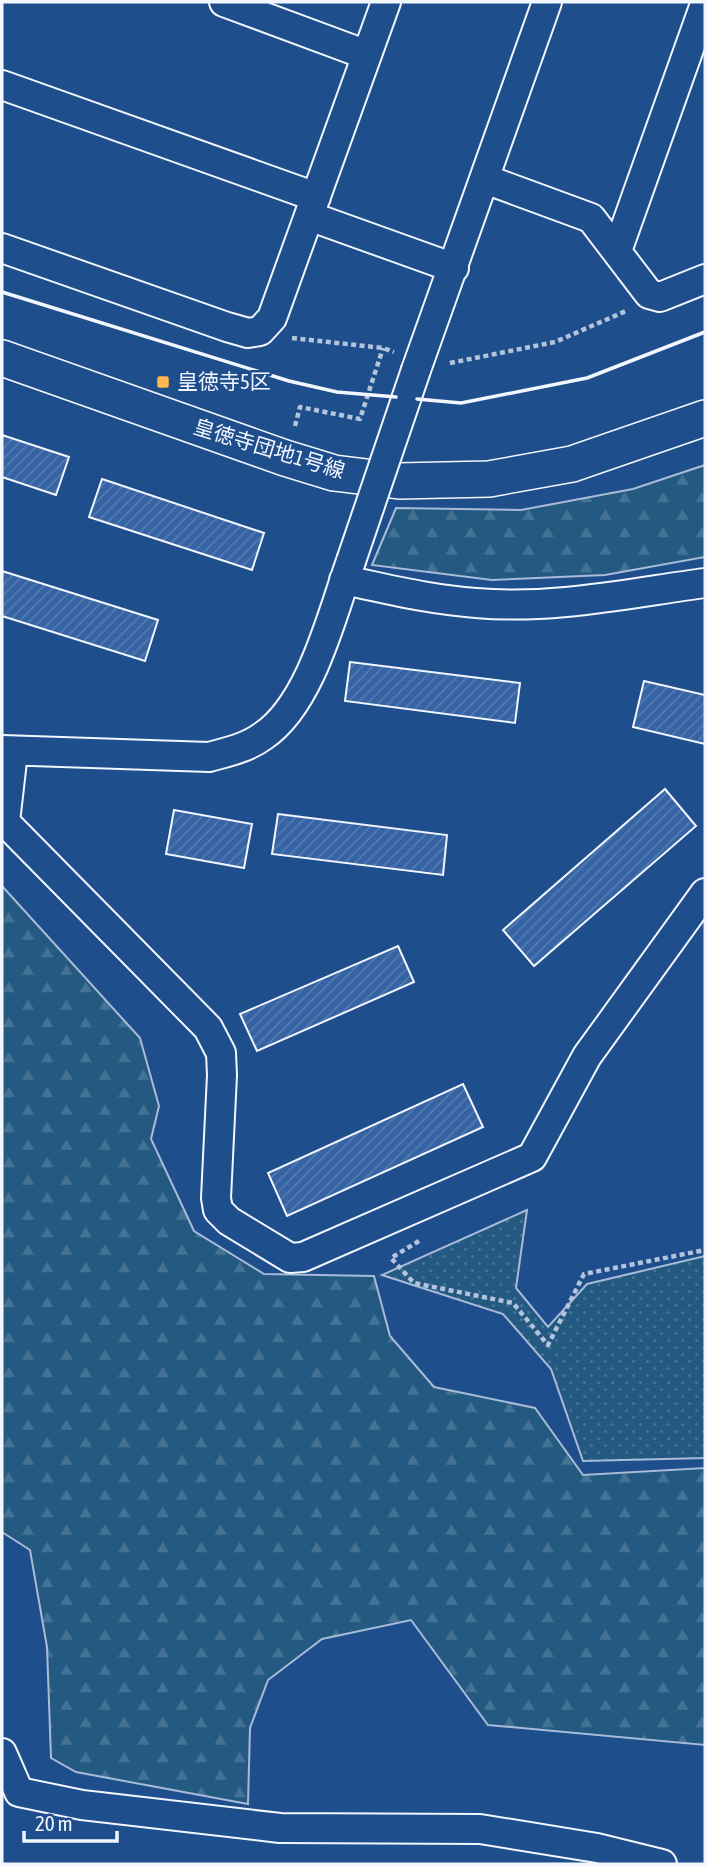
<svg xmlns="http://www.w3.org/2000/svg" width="707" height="1866" font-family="'Asap Condensed','Noto Sans JP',sans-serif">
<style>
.forest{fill:url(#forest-firs);stroke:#a8bbd7;stroke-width:2}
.park{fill:url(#park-dots);stroke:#a8bbd7;stroke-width:2}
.building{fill:url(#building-hatch);stroke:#f2f6ff;stroke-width:2}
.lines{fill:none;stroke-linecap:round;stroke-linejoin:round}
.minor-casing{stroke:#f2f6ff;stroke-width:32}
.tertiary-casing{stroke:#f2f6ff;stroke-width:38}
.path{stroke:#b3c4dc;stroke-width:4.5;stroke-dasharray:5 3.5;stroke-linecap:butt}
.minor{stroke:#1f4e8c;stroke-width:28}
.tertiary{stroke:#1f4e8c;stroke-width:35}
.minor-bridge-casing{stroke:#f2f6ff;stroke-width:32;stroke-linecap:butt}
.minor-bridge{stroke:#1f4e8c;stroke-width:28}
.wall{stroke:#f2f6ff;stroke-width:3.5}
.poi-dot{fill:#ffb74d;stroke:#1f4e8c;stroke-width:2.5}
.labels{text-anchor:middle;stroke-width:5;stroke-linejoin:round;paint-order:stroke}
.poi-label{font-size:21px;fill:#f2f6ff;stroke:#1f4e8c;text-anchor:start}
.street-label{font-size:21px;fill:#f2f6ff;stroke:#1f4e8c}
</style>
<defs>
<pattern id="forest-firs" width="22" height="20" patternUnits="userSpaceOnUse" patternTransform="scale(1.75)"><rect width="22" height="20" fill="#245a82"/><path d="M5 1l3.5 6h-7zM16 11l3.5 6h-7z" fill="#447295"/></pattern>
<pattern id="park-dots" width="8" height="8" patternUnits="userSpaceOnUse" patternTransform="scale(1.75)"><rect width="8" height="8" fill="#245a82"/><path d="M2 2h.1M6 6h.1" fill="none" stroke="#447295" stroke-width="1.8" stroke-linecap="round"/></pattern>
<pattern id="building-hatch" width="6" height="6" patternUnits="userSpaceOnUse" patternTransform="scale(1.75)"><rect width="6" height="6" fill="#3563a3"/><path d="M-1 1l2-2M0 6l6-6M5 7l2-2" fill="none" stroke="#537ab1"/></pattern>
</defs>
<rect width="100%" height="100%" fill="#1f4e8c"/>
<path class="forest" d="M705,465V557L605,575L492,580L372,565L396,508L521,510L633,489Z
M2,886L140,1038L159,1106L151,1139L194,1231L264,1274L374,1276L390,1336L434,1387L535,1408L583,1475L705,1468V1745L488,1725L411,1620L322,1639L268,1680L250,1728L248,1804L76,1772L51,1758L47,1647L30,1550L2,1532Z"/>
<path class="park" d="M527,1210L516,1288L548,1327L587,1284L705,1256V1458L583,1461L551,1369L503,1314L382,1275Z"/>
<path class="building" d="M2,435L69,457L56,495L2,477Z
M102,479L264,533L252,570L89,517Z
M2,571L158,620L145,661L2,616Z
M350,662L520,683L515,723L345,701Z
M644,681L705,695V744L633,727Z
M665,789L696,826L534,966L503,930Z
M174,810L252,824L244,868L166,854Z
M278,814L447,835L443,875L272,854Z
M398,946L414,982L257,1051L240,1014Z
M463,1084L483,1127L287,1216L268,1173Z"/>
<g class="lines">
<g class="minor-casing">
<path id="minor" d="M224,2L367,55
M2,85L316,197
M485,179L591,218L649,294L660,297L705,279
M309,216L454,268
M2,248L227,327L248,333L260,331L272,318L386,2
M617,251L705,4
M416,370L547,2
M344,580C388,589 431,600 476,603C552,610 630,593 705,583
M2,750L209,757C227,752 247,748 263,736C311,704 332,614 351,561
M13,752L5,822L208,1028L221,1053L222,1075L216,1198L218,1210L229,1221L290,1258L303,1257L532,1157L587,1056L705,893
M2,1753L19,1792L82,1805L280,1828L480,1829L597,1848L662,1864"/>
</g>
<g class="tertiary-casing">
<path id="tertiary" d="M2,358L285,458L334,473L399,481L489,479L572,464L705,418"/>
</g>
<path class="path" d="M292,338L383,348L394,352
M450,363L555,342L626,311
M295,426L300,407L360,419L383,348
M419,1241L391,1258L414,1283L513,1303L548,1345L584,1274L705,1250"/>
<use href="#minor" class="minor"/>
<use href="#tertiary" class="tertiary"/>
<g class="minor-bridge-casing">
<path id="minor-bridge" d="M351,561L416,370"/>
</g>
<use href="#minor-bridge" class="minor-bridge"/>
<path class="wall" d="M2,292L289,381L337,392L396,397
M417,399L461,403L587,378L705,332"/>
</g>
<rect class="poi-dot" x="156" y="375" width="14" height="14" rx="3.5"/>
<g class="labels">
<g class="poi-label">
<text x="177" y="389">皇徳寺5区</text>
</g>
<g class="street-label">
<text transform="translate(269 449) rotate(17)" y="7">皇徳寺団地1号線</text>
</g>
</g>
<rect width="707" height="1866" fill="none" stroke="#f2f6ff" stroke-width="7"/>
<path d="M24 1831v10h93v-10" fill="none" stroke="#f2f6ff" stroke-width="3.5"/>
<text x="35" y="1831" font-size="21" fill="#f2f6ff" stroke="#1f4e8c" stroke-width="5" paint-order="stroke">20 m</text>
</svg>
